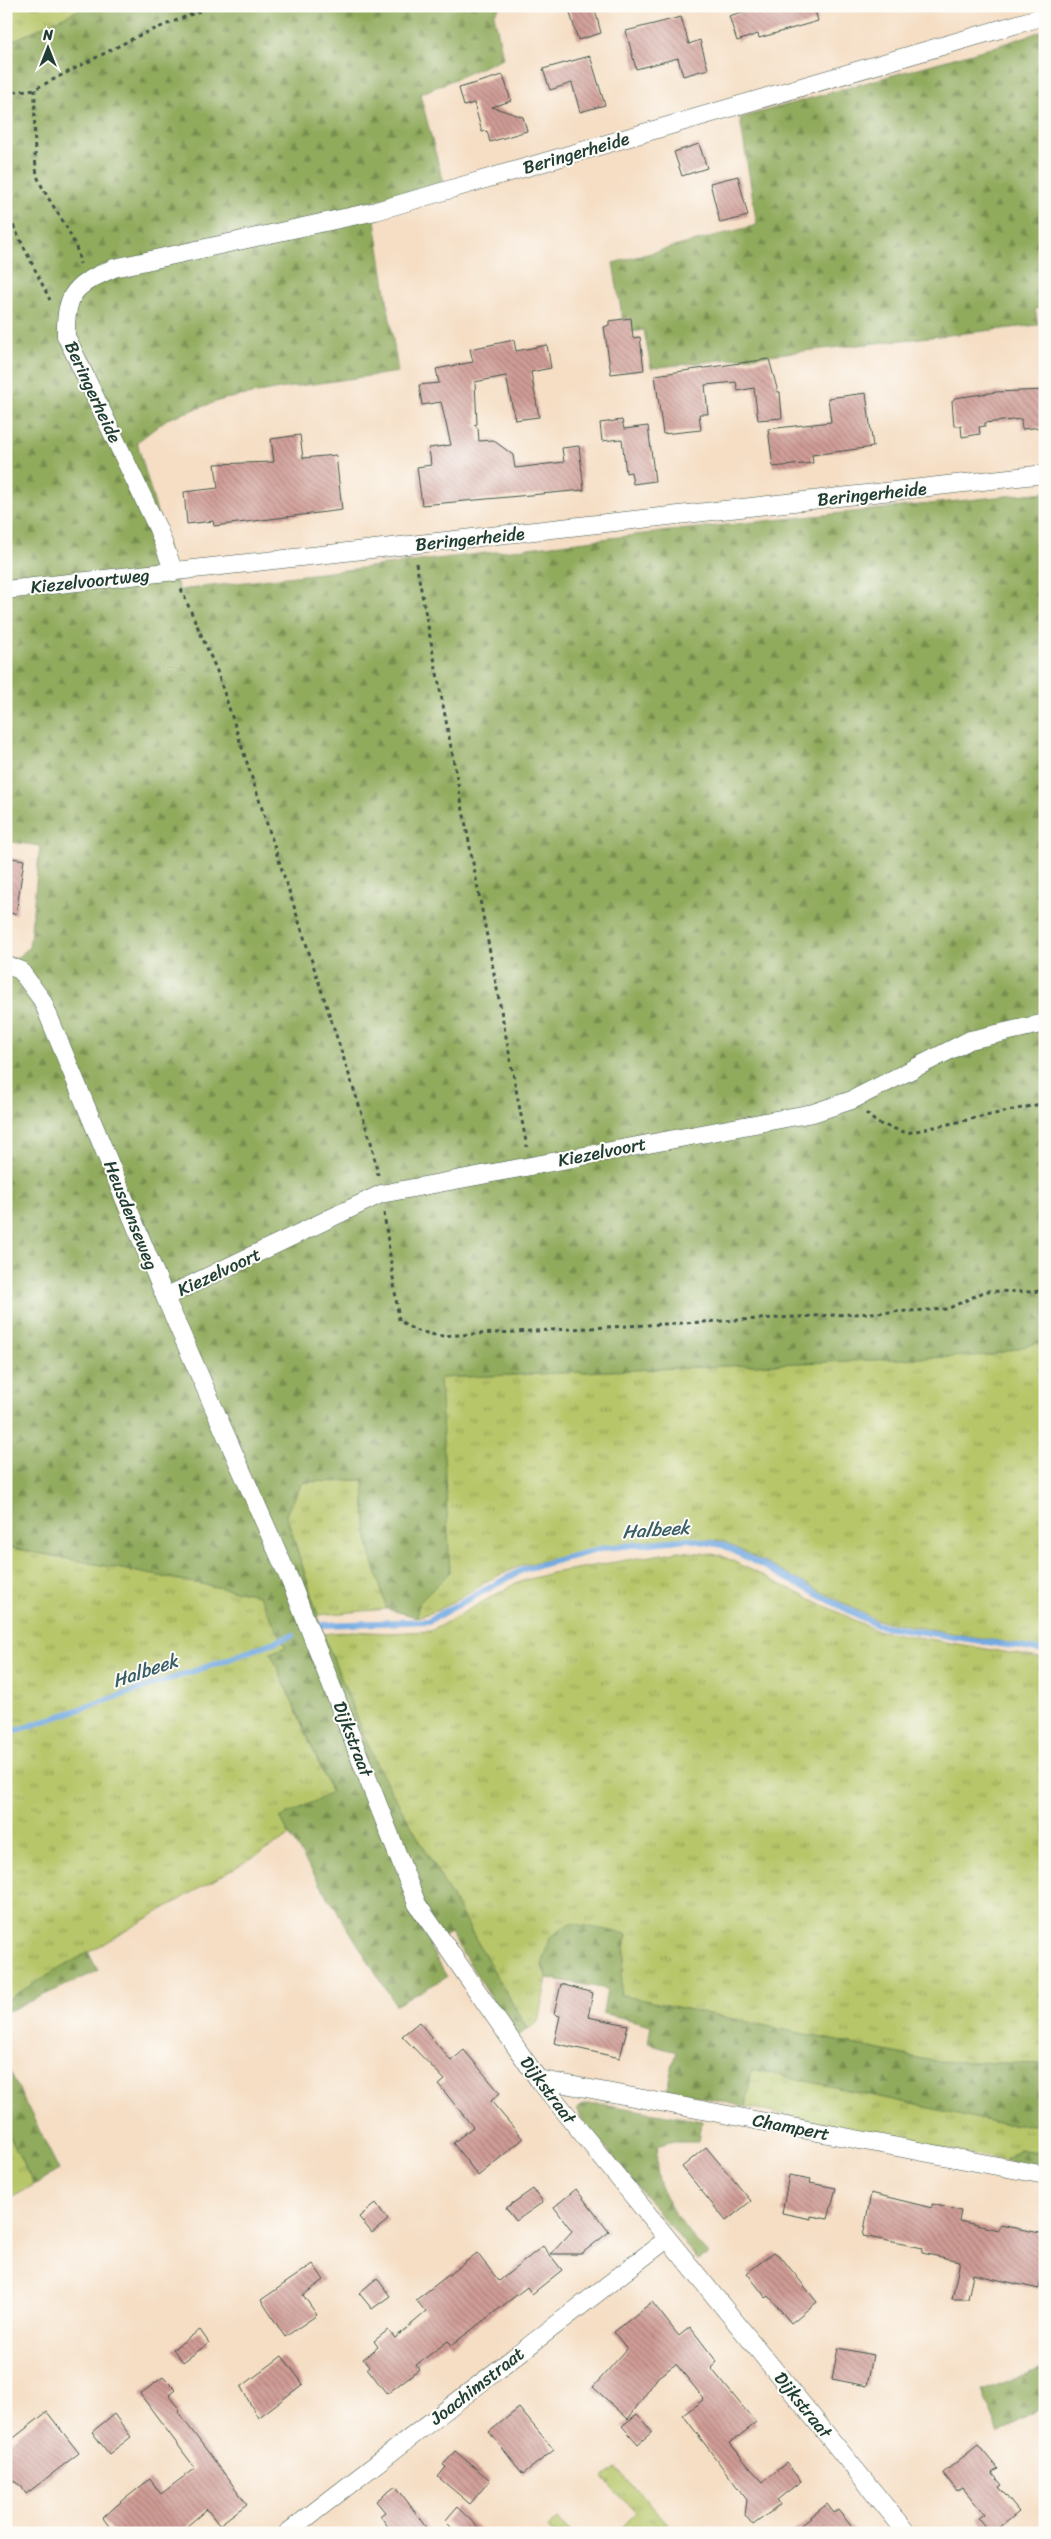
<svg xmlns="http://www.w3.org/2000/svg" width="1051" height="2539" font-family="Sriracha,sans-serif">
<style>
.grass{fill:url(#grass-tufts);stroke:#6b824e}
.forest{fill:url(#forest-firs);stroke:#587448}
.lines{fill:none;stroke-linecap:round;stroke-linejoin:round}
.stream{stroke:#74aae2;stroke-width:6}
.building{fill:url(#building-back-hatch)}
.minor-casing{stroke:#3f554a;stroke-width:19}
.path{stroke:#3f554a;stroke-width:3;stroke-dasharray:4 4;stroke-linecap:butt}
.minor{stroke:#fff;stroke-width:18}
.labels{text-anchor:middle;stroke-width:4;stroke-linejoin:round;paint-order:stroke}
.street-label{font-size:18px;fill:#1f3d34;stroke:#fdfcf7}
.water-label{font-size:19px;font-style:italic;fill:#395e68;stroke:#fdfcf7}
</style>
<defs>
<pattern id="grass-tufts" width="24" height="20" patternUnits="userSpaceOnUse" patternTransform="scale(1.25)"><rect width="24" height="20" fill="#b7c669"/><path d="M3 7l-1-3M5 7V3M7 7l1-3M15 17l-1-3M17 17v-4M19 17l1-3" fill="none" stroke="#94a257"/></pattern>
<pattern id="forest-firs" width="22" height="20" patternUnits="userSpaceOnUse" patternTransform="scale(1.25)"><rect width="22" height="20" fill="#91ab5d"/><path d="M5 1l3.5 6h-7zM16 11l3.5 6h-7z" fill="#768c4e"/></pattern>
<pattern id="building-back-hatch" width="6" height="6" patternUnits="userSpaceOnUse" patternTransform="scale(1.25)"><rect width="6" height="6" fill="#d09b95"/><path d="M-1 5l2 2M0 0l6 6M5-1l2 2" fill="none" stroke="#a8807a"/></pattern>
</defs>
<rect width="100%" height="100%" fill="#fdfcf7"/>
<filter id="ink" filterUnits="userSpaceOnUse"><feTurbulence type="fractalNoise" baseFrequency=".02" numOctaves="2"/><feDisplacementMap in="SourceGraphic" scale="10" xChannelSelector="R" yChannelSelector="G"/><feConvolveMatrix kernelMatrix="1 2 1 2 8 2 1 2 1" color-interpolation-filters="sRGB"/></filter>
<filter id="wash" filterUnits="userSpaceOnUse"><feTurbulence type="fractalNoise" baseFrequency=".0096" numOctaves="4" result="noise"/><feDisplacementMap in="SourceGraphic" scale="20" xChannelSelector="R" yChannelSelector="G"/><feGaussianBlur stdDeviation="1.12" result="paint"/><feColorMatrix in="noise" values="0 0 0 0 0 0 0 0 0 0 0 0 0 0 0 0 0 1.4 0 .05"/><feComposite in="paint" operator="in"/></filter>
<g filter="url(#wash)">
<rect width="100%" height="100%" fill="#f5dec4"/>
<path class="grass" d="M6,6H87L6,44Z
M1045,1341V1649L876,1620L723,1541L686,1538L649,1540L522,1565L489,1580L439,1610L417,1617L418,1604L450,1572L439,1378L992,1355Z
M364,1480L366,1525L370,1551L387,1609L318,1615L286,1514L303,1482Z
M6,1547L259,1595L286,1647L271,1653L332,1794L280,1818L290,1836L6,2000Z
M679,1551L720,1555L875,1630L1045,1659V2064L932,2061L619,1995L627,1934L542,1966L547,1978L538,2022L528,2029L516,2010L375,1762L323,1634L353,1631L387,1633L431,1631L518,1582L552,1573Z
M752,2069L1003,2124L1045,2125V2154L1019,2149L1004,2161L746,2107Z
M6,2129L34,2185L6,2199Z
M616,2468L677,2533H616L636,2513L603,2478Z
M558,2519L573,2533H552L548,2528Z"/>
<path class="forest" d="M87,6H501L494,14L503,58L420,94L443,182L371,202L375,221L398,372L291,387L224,399L167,419L137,442L179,590L669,531L1045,492V1341L992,1355L440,1378L450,1572L418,1604L417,1617L387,1609L370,1551L366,1525L364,1480L303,1482L286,1514L323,1634L375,1762L516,2010L528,2029L516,2037L450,1933L429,1946L447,1977L396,2005L290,1836L280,1818L332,1793L271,1653L286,1647L259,1595L6,1547V966L29,948L40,846L6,841V44Z
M1045,30V308L1035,309L1038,325L651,368L644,330L625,333L613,263L757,225L740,118L997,46Z
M570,1923L627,1934L620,1995L932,2061L1045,2064V2125L1003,2124L752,2069L746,2107L667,2089L676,2051L648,2043L651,2025L603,2013L607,1989L547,1978L542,1966L549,1938Z
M88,1952L98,1971L6,2012V2000Z
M6,2063L59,2170L34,2185L6,2129Z
M584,2104H602L702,2121L699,2142H669L658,2146C649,2188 681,2225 708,2254L698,2260L583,2121L577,2109Z
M1019,2149L1045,2154V2169L1004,2161Z
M1045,2367V2406L999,2433L982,2391Z"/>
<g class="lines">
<path class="stream" d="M323,1625L428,1621L524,1569L604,1548L688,1539L723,1545L877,1625L1045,1651
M6,1734L221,1662L293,1635"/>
</g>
<g id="blocks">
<path class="building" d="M568,6H594L601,33L578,40Z
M762,6H814L818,21L759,38L758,34L737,41L729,16Z
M681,17L689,44L700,40L708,69L683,76L678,58L636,69L626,31Z
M590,56L605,105L580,112L572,83L550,90L543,69Z
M503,75L511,101L492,107L523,117L527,131L490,142L487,131L482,132L474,103L464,106L459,88Z
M699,144L707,168L682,176L674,152Z
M738,176L748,216L720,223L710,183Z
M631,318L633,338L640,337L644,370L611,374L604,327L609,325V321Z
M514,340L516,351L547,345L551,368L531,372L539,417L515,420L506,376L475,382L477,424L474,425L478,428L479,441L493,440L513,455L515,468L564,462L562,448L579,446L584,490L422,505L417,467L431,465L429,448L451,445L441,402L422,405L419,385L439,383L436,369L473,362L470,349Z
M769,359L778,392H780L782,418L758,420L754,388L738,391L736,382L705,385L708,414H699L701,430L663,434L655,375Z
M1045,390V427L1022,429L1021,419L985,423V426L979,427L980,434L962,437L961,426H954L952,401L955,398L996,392Z
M866,393L873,447L812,455L813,463L773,467L768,429L831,422L828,398Z
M622,420L624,429L648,426L655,481L633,484L631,472L626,473L622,439L602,441L600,423Z
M300,435L303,458L336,455L342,510L214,526L213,521L187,524L184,492L218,488L215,464L274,462L271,439Z
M6,857L24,860L16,914L6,913Z
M561,1984L593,1993L588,2017L628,2025L620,2058L554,2043L560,2016L554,2014Z
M419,2022L451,2061L464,2050L500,2093L491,2101L523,2139L478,2176L453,2143L473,2127L439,2085L445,2080L402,2036Z
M706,2147L751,2201L726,2221L682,2167Z
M789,2175L811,2179L810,2183L836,2188L828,2219L811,2216V2219L782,2213Z
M533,2189L543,2202L516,2221L506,2208Z
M576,2189L609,2232L581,2254H551L572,2231L554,2207Z
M871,2193L932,2208V2204L961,2211L959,2221L998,2230L1000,2225L1045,2234V2259L1039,2289L973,2274L968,2299H952L960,2261L922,2253L923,2248L863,2236Z
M376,2203L388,2220L372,2233L359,2217Z
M543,2246L562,2270L532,2294L527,2287L452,2345L448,2341L416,2365L419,2369L387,2394L367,2368L369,2366L363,2359L378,2347L374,2341L388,2330L395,2338L426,2312L416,2300L477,2253L499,2281Z
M774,2252L781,2257L817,2302L791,2323L769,2296L766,2298L747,2273Z
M313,2264L324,2280L303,2295L317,2315L285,2337L261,2300Z
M377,2278L390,2296L372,2309L359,2293Z
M652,2302L679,2336L690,2327L717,2362L711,2368L756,2423L730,2443L750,2468L763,2482L786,2463L801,2481L777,2500L780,2505L753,2525L745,2515L747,2500L683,2415L704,2399L676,2364L658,2377L628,2419L593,2387L627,2349L614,2332Z
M200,2330L209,2343L183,2362L173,2349Z
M838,2348L873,2355L867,2386L832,2379Z
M282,2356L303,2384L258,2418L241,2387Z
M163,2377L176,2390L169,2396L180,2410L178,2412L247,2504L219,2525L207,2509L179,2533H114L103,2518L116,2506L150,2479L161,2494L195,2468L140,2394Z
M519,2408L554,2450L523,2474L489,2432Z
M47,2412L79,2453L26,2494L21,2486L6,2476V2444Z
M114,2414L131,2437L109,2454L92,2432Z
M637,2414L652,2432L638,2444L622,2426Z
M978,2445L998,2469L992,2473L1002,2485L999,2487L1019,2512L993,2533H990L978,2518L984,2514L962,2487L957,2491L943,2473Z
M455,2451L490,2480L470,2504L438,2477L446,2467L443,2465Z
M396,2486L430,2533H393L380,2516L385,2512L376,2501Z
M827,2504L834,2513L838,2510L857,2533H791Z
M457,2507L484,2533H457L445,2521Z"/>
</g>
</g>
<g filter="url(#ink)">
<use href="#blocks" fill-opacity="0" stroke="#3f554a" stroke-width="1"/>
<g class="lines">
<g class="minor-casing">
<path id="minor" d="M174,572L158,529L66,336C65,291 76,285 114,268L376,211L1045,16
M6,590L1045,474
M6,965L20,970L42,1000L165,1297L292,1585L417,1904L538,2079L907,2533
M165,1297L381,1194L813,1113L852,1100L970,1040L1045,1023
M538,2079L1045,2175
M287,2533L667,2239"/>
</g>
<path class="path" d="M35,89C35,107 33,164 38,178C50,207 76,232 80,264
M6,93L35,89L138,36L212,6
M6,211L50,300
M416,563L527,1147
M181,589L217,671L371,1142L378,1175
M866,1113L877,1123L907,1133L1045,1103
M384,1213L399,1320L414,1330L439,1336L947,1309L986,1291L1033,1292L1045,1290"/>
<use href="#minor" class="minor"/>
</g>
</g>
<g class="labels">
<g class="street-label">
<text transform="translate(576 153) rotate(-16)" y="6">Beringerheide</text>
<text transform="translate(93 392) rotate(65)" y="6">Beringerheide</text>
<text transform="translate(872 494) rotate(-6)" y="6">Beringerheide</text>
<text transform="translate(470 539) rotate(-6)" y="6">Beringerheide</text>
<text transform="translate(90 581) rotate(-6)" y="6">Kiezelvoortweg</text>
<text transform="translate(602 1152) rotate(-11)" y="6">Kiezelvoort</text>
<text transform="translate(131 1215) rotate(68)" y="6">Heusdenseweg</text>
<text transform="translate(219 1272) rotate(-25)" y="6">Kiezelvoort</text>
<text transform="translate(353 1739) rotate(69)" y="6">Dijkstraat</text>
<text transform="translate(548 2090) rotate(53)" y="6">Dijkstraat</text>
<text transform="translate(791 2127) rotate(11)" y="6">Champert</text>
<text transform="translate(477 2386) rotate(-38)" y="6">Joachimstraat</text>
<text transform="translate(803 2405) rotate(51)" y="6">Dijkstraat</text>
</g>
<g class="water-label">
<text transform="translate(656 1529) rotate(-4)" y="7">Halbeek</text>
<text transform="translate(145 1670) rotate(-19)" y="7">Halbeek</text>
</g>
</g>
<rect width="1051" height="2539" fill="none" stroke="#fdfcf7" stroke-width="25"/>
<g transform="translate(48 48)" stroke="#fdfcf7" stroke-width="4" paint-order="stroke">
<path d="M0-4L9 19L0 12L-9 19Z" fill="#1f3d34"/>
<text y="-8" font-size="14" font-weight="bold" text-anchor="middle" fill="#1f3d34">N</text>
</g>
</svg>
